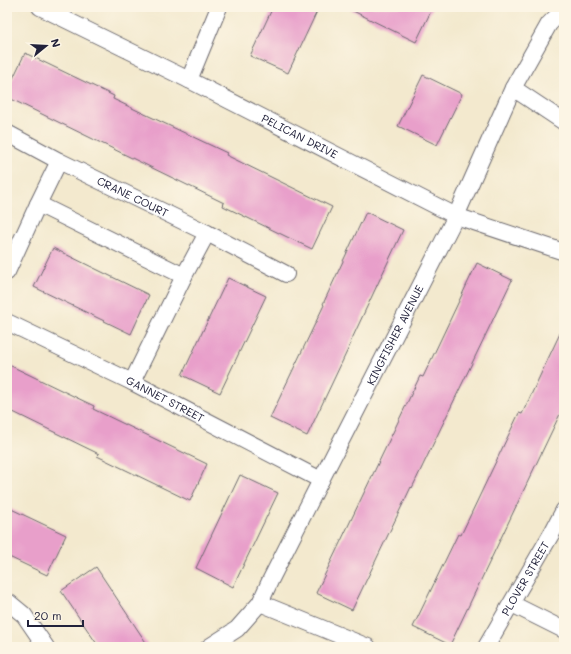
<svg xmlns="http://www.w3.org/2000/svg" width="571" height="654" font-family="Mali,sans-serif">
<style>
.building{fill:#e89fca}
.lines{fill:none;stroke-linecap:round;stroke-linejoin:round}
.minor-casing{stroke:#6b686e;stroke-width:18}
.minor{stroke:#fff;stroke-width:16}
.labels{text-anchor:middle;stroke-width:3;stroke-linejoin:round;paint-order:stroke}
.street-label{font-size:11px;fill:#22223b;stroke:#fcf5e5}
</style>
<rect width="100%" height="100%" fill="#fcf5e5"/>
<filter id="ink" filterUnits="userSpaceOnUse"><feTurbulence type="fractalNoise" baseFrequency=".025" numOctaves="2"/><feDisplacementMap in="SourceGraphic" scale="8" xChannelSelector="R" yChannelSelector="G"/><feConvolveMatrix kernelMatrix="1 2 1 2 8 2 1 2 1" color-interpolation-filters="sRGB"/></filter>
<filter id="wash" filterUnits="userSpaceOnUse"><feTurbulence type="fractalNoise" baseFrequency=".012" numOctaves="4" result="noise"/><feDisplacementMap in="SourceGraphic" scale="16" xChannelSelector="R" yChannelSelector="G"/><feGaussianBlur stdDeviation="0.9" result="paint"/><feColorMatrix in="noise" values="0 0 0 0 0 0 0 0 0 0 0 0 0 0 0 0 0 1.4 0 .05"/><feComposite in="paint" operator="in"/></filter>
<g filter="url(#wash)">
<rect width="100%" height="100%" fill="#f3e9ce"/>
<g id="blocks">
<path class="building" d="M273,7H319L288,73L250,56Z
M345,7H433L416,42Z
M25,53L114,96L113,99L227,153L226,155L332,207L312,249L223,206L224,203L7,97V91Z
M423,75L462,94L437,145L398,126Z
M366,212L403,230L350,343H351L307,436L270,418L324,305L323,304Z
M53,248L149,295L131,334L34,287Z
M477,263L512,280L412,488L411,487L352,610L316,593L420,376L423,377Z
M228,278L266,296L220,393L182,375Z
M564,325V416L560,414L450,645L413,627L458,534L461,535L519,413L522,414Z
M7,364L94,406L93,409L207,464L190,501L97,456L99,454L7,409Z
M240,475L278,493L233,587L196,568Z
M7,507L66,535L47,575L7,556Z
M96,567L149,647H99L61,591Z"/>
</g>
</g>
<g filter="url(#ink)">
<use href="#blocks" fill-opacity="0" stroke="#6b686e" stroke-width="1"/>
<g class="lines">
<g class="minor-casing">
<g id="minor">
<path id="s1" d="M40,7L189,80L456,216L564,252"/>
<path d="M189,80L219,7"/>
<path d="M513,88L564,122"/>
<path id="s2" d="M7,133L59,161L207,233L286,274"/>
<path d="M38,204L184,276"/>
<path d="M7,272L38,204L59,161"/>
<path id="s3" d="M7,322L132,382L321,480"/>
<path d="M132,382L184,276L207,233"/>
<path d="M7,601L24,615L46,647"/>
<path d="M260,603L368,647"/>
<path d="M512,604L564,630"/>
<path id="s4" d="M209,647L237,629L260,603L270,581L321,480L456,216L513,88L549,24L564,9"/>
<path id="s5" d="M486,647L553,531L564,510"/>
</g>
</g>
<use href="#minor" class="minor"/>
</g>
</g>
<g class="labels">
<g class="street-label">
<text dy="4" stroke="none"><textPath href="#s1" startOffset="290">PELICAN DRIVE</textPath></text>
<text dy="4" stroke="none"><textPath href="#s2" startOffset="141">CRANE COURT</textPath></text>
<text dy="4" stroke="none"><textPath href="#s4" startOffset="368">KINGFISHER AVENUE</textPath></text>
<text dy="4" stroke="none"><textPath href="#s3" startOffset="176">GANNET STREET</textPath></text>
<text dy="4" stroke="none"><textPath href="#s5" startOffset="79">PLOVER STREET</textPath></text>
</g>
</g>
<rect width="571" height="654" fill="none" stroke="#fcf5e5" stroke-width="24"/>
<g transform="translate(46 46) rotate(72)" stroke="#fcf5e5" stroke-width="3" paint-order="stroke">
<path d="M0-3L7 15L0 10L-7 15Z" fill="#22223b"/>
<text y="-6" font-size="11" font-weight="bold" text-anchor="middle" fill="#22223b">N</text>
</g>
<path d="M28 620v6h55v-6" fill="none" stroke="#22223b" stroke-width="2"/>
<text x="34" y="620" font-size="12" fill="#22223b" stroke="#fcf5e5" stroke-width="3" paint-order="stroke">20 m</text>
</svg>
